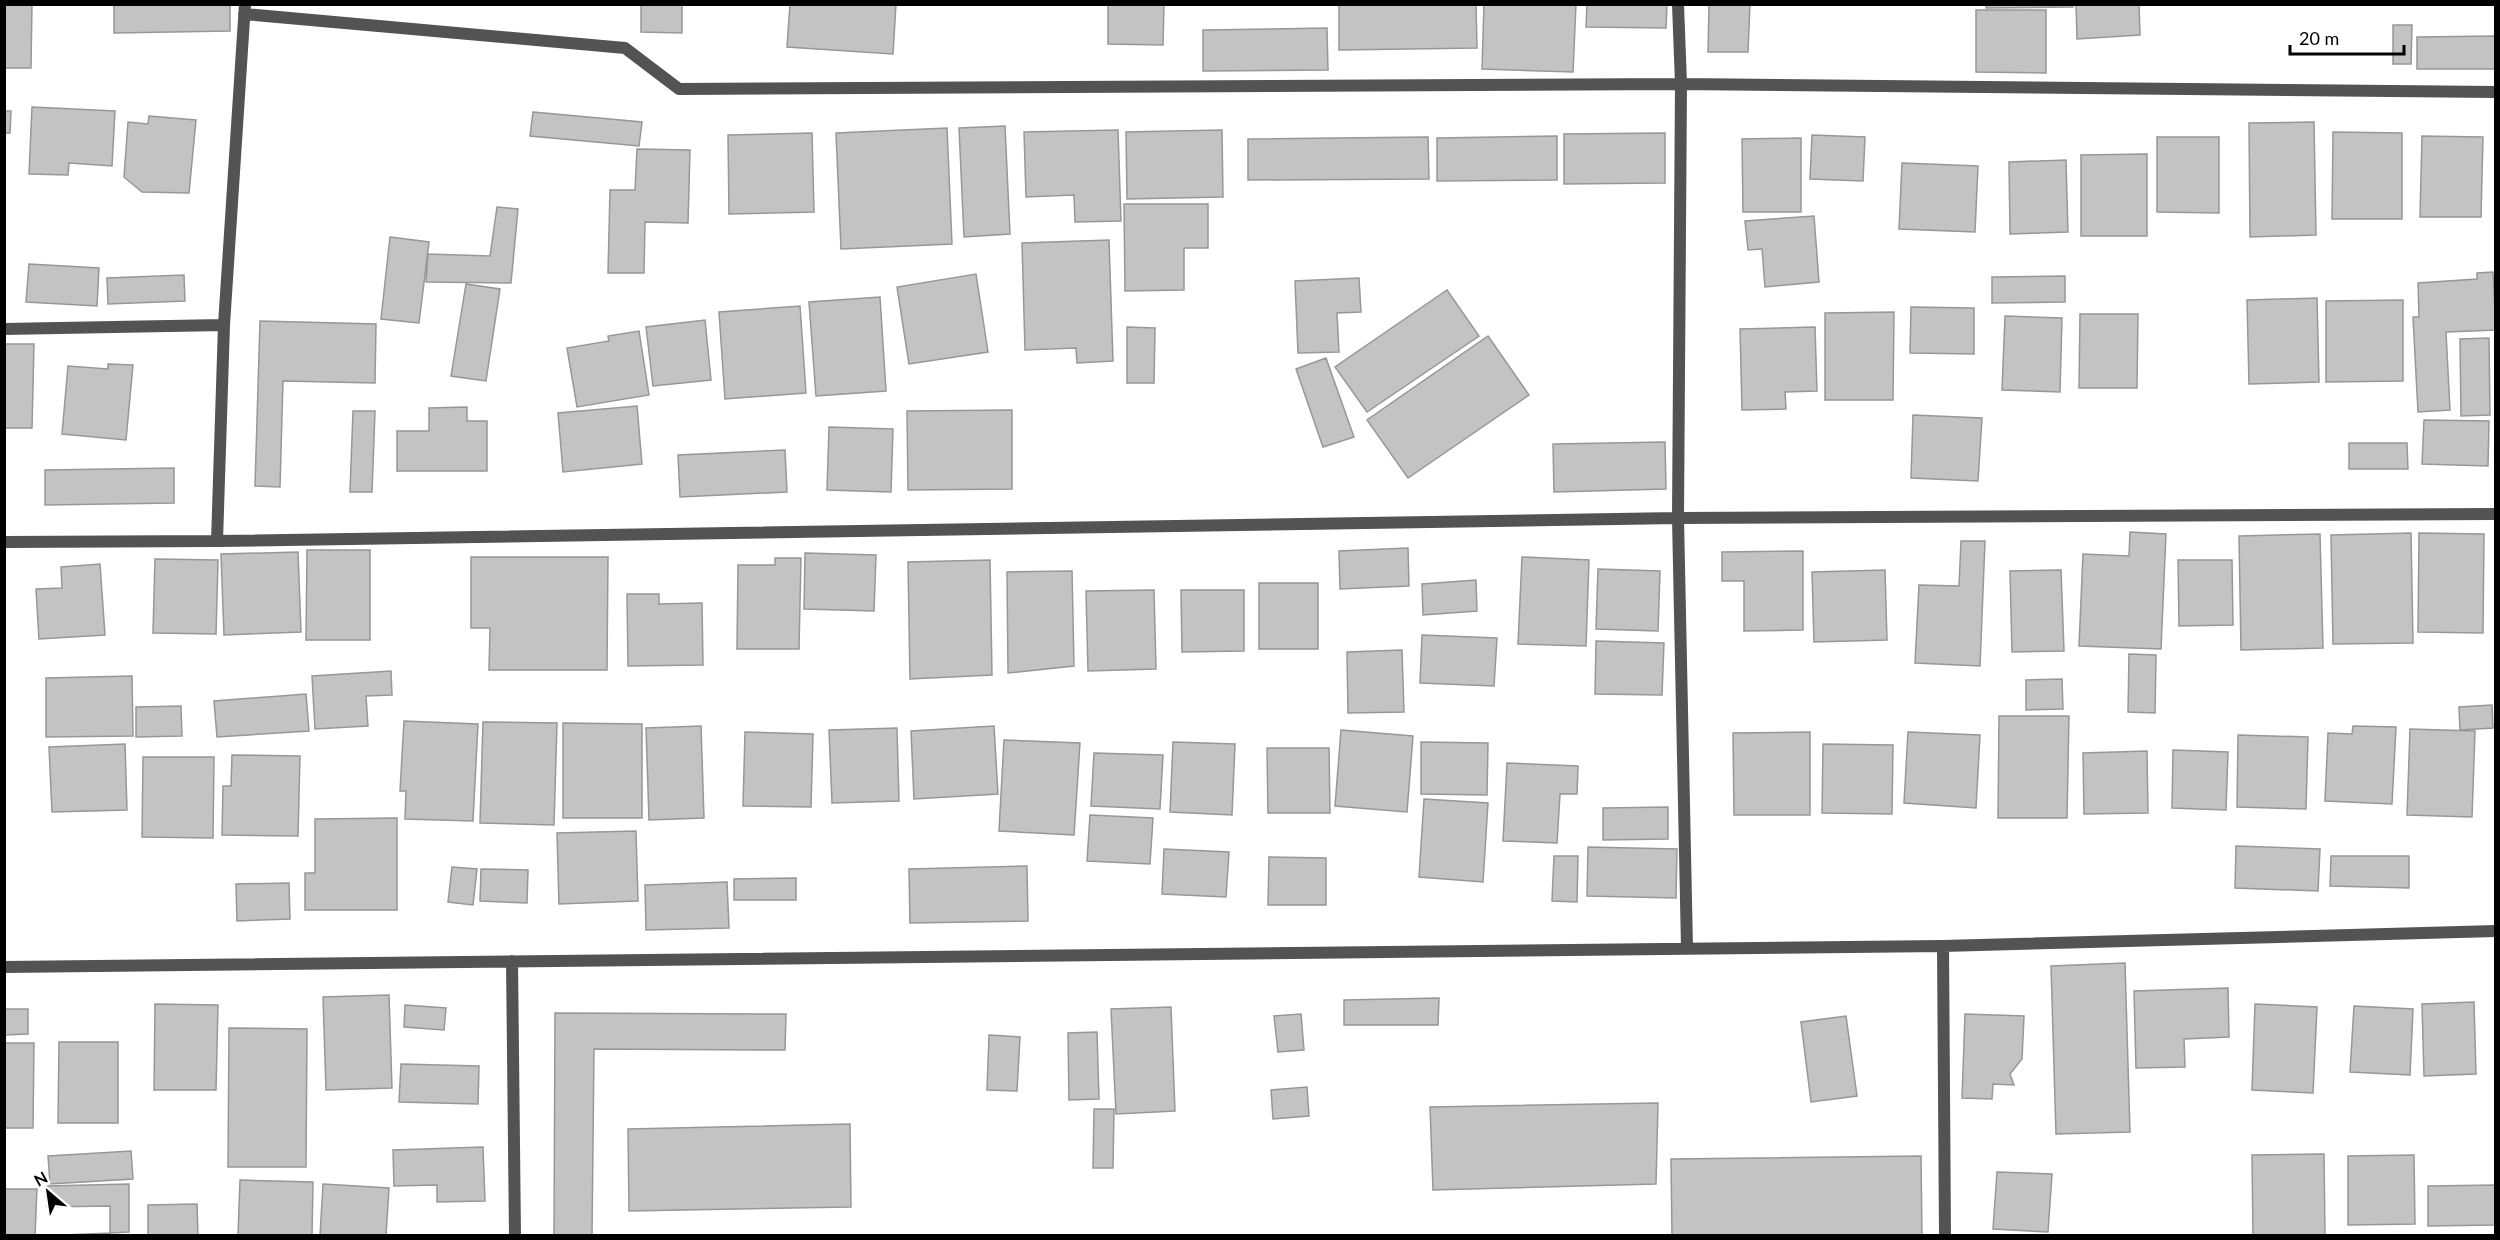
<svg xmlns="http://www.w3.org/2000/svg" width="2500" height="1240" font-family="Lato,sans-serif">
<style>
.building{fill:#c3c3c3;stroke:#979797;stroke-width:1.5}
.lines{fill:none;stroke-linecap:round;stroke-linejoin:round}
.minor{stroke:#535353;stroke-width:12}
</style>
<rect width="100%" height="100%" fill="#fff"/>
<path class="building" d="M4,4H32L31,68H4Z
M114,4H230V31L114,33Z
M641,4H682V33L641,32Z
M790,4H896L893,54L787,47Z
M1108,4H1164L1163,45L1108,44Z
M1339,4H1476L1477,48L1339,50Z
M1484,4H1576L1573,72L1482,69Z
M1587,4H1667L1666,28L1586,27Z
M1709,4H1750L1748,52H1708Z
M1986,4H2073V7L1986,8Z
M2076,4H2139L2140,35L2077,39Z
M1976,10H2046V73L1976,72Z
M2393,25H2412L2411,64H2393Z
M1327,28L1328,70L1203,71V30Z
M2496,36V69H2417V37Z
M32,107L115,111L112,166L69,163L68,175L29,174Z
M4,111H11L10,133H4Z
M533,112L642,122L639,146L530,136Z
M149,116L196,120L189,193L142,192L124,177L128,122L148,124Z
M2314,122L2316,235L2250,237L2249,123Z
M1005,126L1010,234L964,237L959,128Z
M947,128L952,244L841,249L836,133Z
M1118,130L1121,221L1075,222L1074,195L1026,197L1024,132Z
M1222,130L1223,197L1127,199L1126,132Z
M2333,132L2402,133V219H2332Z
M812,133L814,212L729,214L728,135Z
M1665,133V183L1564,184V134Z
M1812,135L1865,137L1863,181L1810,179Z
M1557,136V180L1437,181V138Z
M2422,136L2483,137L2481,217H2420Z
M1428,137L1429,179L1248,180V139Z
M2157,137H2219V213L2157,212Z
M1801,138V212H1743L1742,139Z
M637,149L690,150L688,223L645,222L644,273H608L610,190H635Z
M2147,154V236H2081V155Z
M2066,160L2068,232L2010,234L2009,162Z
M1902,163L1978,166L1975,232L1899,229Z
M1124,204H1208V248H1184V290L1125,291Z
M497,207L518,209L511,283L426,282L428,254L490,256Z
M1814,216L1819,282L1765,287L1762,249L1748,250L1745,221Z
M390,237L429,242L419,323L381,319Z
M1109,240L1113,361L1077,363L1076,348L1025,350L1022,243Z
M29,264L99,268L97,306L26,302Z
M2493,272L2496,330L2446,332L2450,410L2418,412L2413,317H2419L2418,283L2477,279V273Z
M976,274L988,352L909,364L897,287Z
M184,275L185,301L108,304L107,278Z
M2065,276V302L1992,303V277Z
M1359,278L1361,312L1337,313L1339,352L1298,353L1295,281Z
M466,284L500,289L486,381L451,376Z
M1447,290L1479,336L1367,412L1335,367Z
M880,297L886,391L816,396L809,302Z
M2317,298L2319,382L2249,384L2247,300Z
M2403,300V381L2326,382V301Z
M800,306L806,393L725,399L719,312Z
M1911,307L1974,308V354L1910,353Z
M1894,312L1893,400H1825V313Z
M2080,314H2138L2137,388H2079Z
M2005,316L2062,318L2060,392L2002,390Z
M705,320L711,380L653,386L646,327Z
M260,321L376,324L375,383L283,381L280,487L255,486Z
M1127,327L1155,328L1154,383H1127Z
M1815,327L1817,391L1785,392L1786,409L1742,410L1740,329Z
M639,331L649,395L577,407L567,348L609,341L608,336Z
M1488,336L1529,395L1408,478L1367,420Z
M2489,338L2490,415L2461,416L2460,339Z
M4,344H34L32,428H4Z
M1326,358L1354,437L1323,447L1296,369Z
M108,364L133,365L126,440L62,434L68,366L108,369Z
M637,406L642,464L563,472L558,413Z
M467,407V421H487V471H397V431H429V408Z
M1012,410V489L908,490L907,411Z
M353,411H375L372,492H350Z
M1913,415L1982,418L1978,481L1911,478Z
M2424,420L2489,421L2488,466L2422,464Z
M829,427L893,429L891,492L827,490Z
M1665,442L1666,489L1554,492L1553,444Z
M2349,443H2407L2408,469H2349Z
M785,450L787,492L680,497L678,455Z
M174,468V503L45,505V470Z
M2130,532L2166,534L2161,649L2079,646L2083,554L2129,556Z
M2411,533L2413,643L2333,644L2331,535Z
M2419,533L2484,534L2483,633L2418,632Z
M2320,534L2323,648L2241,650L2239,536Z
M1961,541H1985L1980,666L1915,663L1919,585L1959,586Z
M1408,548L1409,586L1340,589L1339,551Z
M307,550H370V640H306Z
M1803,551V630L1744,631V581H1722V552Z
M298,552L301,632L224,635L221,554Z
M805,553L876,555L874,611L804,609Z
M471,557H608L607,670H489L490,628H471Z
M1522,557L1589,560L1586,646L1518,644Z
M775,558H801L799,649H737L738,565H775Z
M155,559L218,560L216,634L153,633Z
M990,560L992,675L910,679L908,562Z
M2178,560H2232L2233,625L2179,626Z
M100,564L105,635L39,639L36,589L62,588L61,567Z
M1598,569L1660,571L1658,631L1596,629Z
M1885,570L1887,640L1814,642L1812,572Z
M2061,570L2064,651L2012,652L2010,571Z
M1072,571L1074,666L1008,673L1007,572Z
M1476,580L1477,611L1423,615L1422,584Z
M1259,583H1318V649H1259Z
M1154,590L1156,669L1088,671L1086,591Z
M1181,590H1244V651L1182,652Z
M627,594H659V604L702,603L703,665L628,666Z
M1422,635L1497,638L1494,686L1420,683Z
M1596,641L1664,643L1662,695L1595,694Z
M1402,650L1404,712L1348,713L1347,652Z
M2129,654L2156,655L2155,713L2128,712Z
M391,671L392,695L366,696L368,726L315,729L312,676Z
M132,676L133,736L46,737V678Z
M2062,679L2063,709L2026,710V680Z
M306,694L309,731L217,737L214,701Z
M2492,705L2493,728L2460,730L2459,707Z
M181,706L182,736L136,737V707Z
M1999,716H2069L2067,818H1998Z
M404,721L478,724L473,821L405,819L406,791H400Z
M483,722L557,723L554,825L480,823Z
M563,723L642,724V818H563Z
M701,726L704,818L649,820L646,728Z
M994,726L998,794L914,799L911,731Z
M2353,726L2396,727L2392,804L2325,801L2328,733L2352,734Z
M897,728L899,801L832,803L829,730Z
M2410,729L2475,731L2472,817L2407,815Z
M1341,730L1413,736L1407,812L1335,806Z
M745,732L813,734L811,807L743,806Z
M1810,732V815H1734L1733,733Z
M1908,732L1980,735L1976,808L1904,803Z
M2238,735L2308,737L2306,809L2237,807Z
M1004,740L1080,743L1074,835L999,831Z
M1173,742L1235,744L1232,815L1170,812Z
M1421,742L1488,743L1487,795L1421,794Z
M125,744L127,810L52,812L49,747Z
M1823,744L1893,745L1892,814L1822,813Z
M1267,748H1329L1330,813H1268Z
M2173,750L2228,752L2226,810L2172,808Z
M2147,751L2148,813L2084,814L2083,753Z
M1094,753L1163,755L1160,809L1091,806Z
M232,755L300,756L298,836L222,835L223,786H231Z
M143,757H214L213,838L142,837Z
M1507,763L1578,766L1577,794H1560L1557,843L1503,841Z
M1424,799L1488,803L1483,882L1419,877Z
M1668,807V839L1603,840V808Z
M1090,815L1153,818L1150,864L1087,861Z
M397,818V910H305V873H315V819Z
M636,831L638,901L559,904L557,833Z
M2236,846L2320,849L2318,891L2235,888Z
M1588,847L1677,849L1676,898L1587,896Z
M1164,849L1229,852L1226,897L1162,894Z
M1554,856H1578L1577,902L1552,901Z
M2331,856H2409V888L2330,886Z
M1269,857L1326,858V905H1268Z
M1027,866L1028,921L910,923L909,869Z
M452,867L477,869L473,905L448,902Z
M481,869L528,870L527,903L480,901Z
M796,878V900H734V879Z
M727,882L729,928L646,930L645,885Z
M289,883L290,919L237,921L236,884Z
M2125,963L2130,1132L2056,1134L2051,966Z
M2228,988L2229,1037L2184,1039L2185,1067L2136,1068L2134,991Z
M389,995L392,1088L326,1090L323,997Z
M1439,998L1438,1025H1344V1000Z
M2474,1002L2476,1074L2424,1076L2422,1004Z
M155,1004L218,1005L216,1090H154Z
M2255,1004L2317,1007L2313,1093L2252,1090Z
M405,1005L446,1008L444,1030L404,1027Z
M2354,1006L2413,1009L2410,1075L2350,1072Z
M1171,1007L1175,1111L1116,1114L1111,1009Z
M4,1009H28V1034L4,1035Z
M555,1013L786,1014L785,1050L594,1049L592,1236H554Z
M1301,1014L1304,1050L1278,1052L1274,1016Z
M1965,1014L2024,1016L2022,1059L2010,1074L2014,1085L1993,1084L1992,1099L1962,1098Z
M1846,1016L1857,1096L1811,1102L1801,1022Z
M229,1028L307,1029L306,1167H228Z
M1097,1032L1099,1099L1069,1100L1068,1033Z
M989,1035L1020,1037L1017,1091L987,1090Z
M59,1042H118V1123H58Z
M4,1043H34L33,1128H4Z
M401,1064L479,1066L478,1104L399,1102Z
M1307,1087L1309,1116L1273,1119L1271,1090Z
M1658,1103L1656,1184L1433,1190L1430,1107Z
M1094,1109H1114L1113,1168H1093Z
M850,1124L851,1207L629,1211L628,1129Z
M483,1147L485,1201L437,1202V1185L394,1186L393,1150Z
M131,1151L133,1179L50,1184L48,1156Z
M2324,1154L2325,1236H2253L2252,1155Z
M2414,1155L2415,1224L2348,1225V1156Z
M1921,1156L1922,1236H1672L1671,1159Z
M1997,1172L2052,1174L2048,1232L1993,1229Z
M240,1180L313,1182L312,1236H238Z
M129,1184V1232L110,1233V1206L47,1207V1186Z
M323,1184L389,1188L386,1236H320Z
M2496,1185V1225L2428,1226V1186Z
M4,1189H37L35,1236H4Z
M197,1204L198,1236H148V1205Z
M110,1233V1236H64V1235Z"/>
<g class="lines">
<path class="minor" d="M1678,4L1681,84L1678,518L1687,948
M244,14L625,48L679,89L1681,84L2496,92
M4,329L224,325
M217,541L224,325L245,4
M4,542L217,541L1678,518L2496,514
M1943,946L1945,1236
M512,961L515,1236
M4,967L1943,946L2496,931"/>
</g>
<rect width="2500" height="1240" fill="none" stroke="#000000" stroke-width="12"/>
<g transform="translate(48 1192) rotate(331)" stroke="#ffffff" stroke-width="4.5" paint-order="stroke">
<path d="M0-4.5L10 22L0 15L-10 22Z" fill="#000000"/>
<text y="-9" font-size="16" font-weight="bold" text-anchor="middle" fill="#000000">N</text>
</g>
<path d="M2290 45v9h114v-9" fill="none" stroke="#000000" stroke-width="3"/>
<text x="2299" y="45" font-size="18" fill="#000000" stroke="#ffffff" stroke-width="4.5" paint-order="stroke">20 m</text>
</svg>
